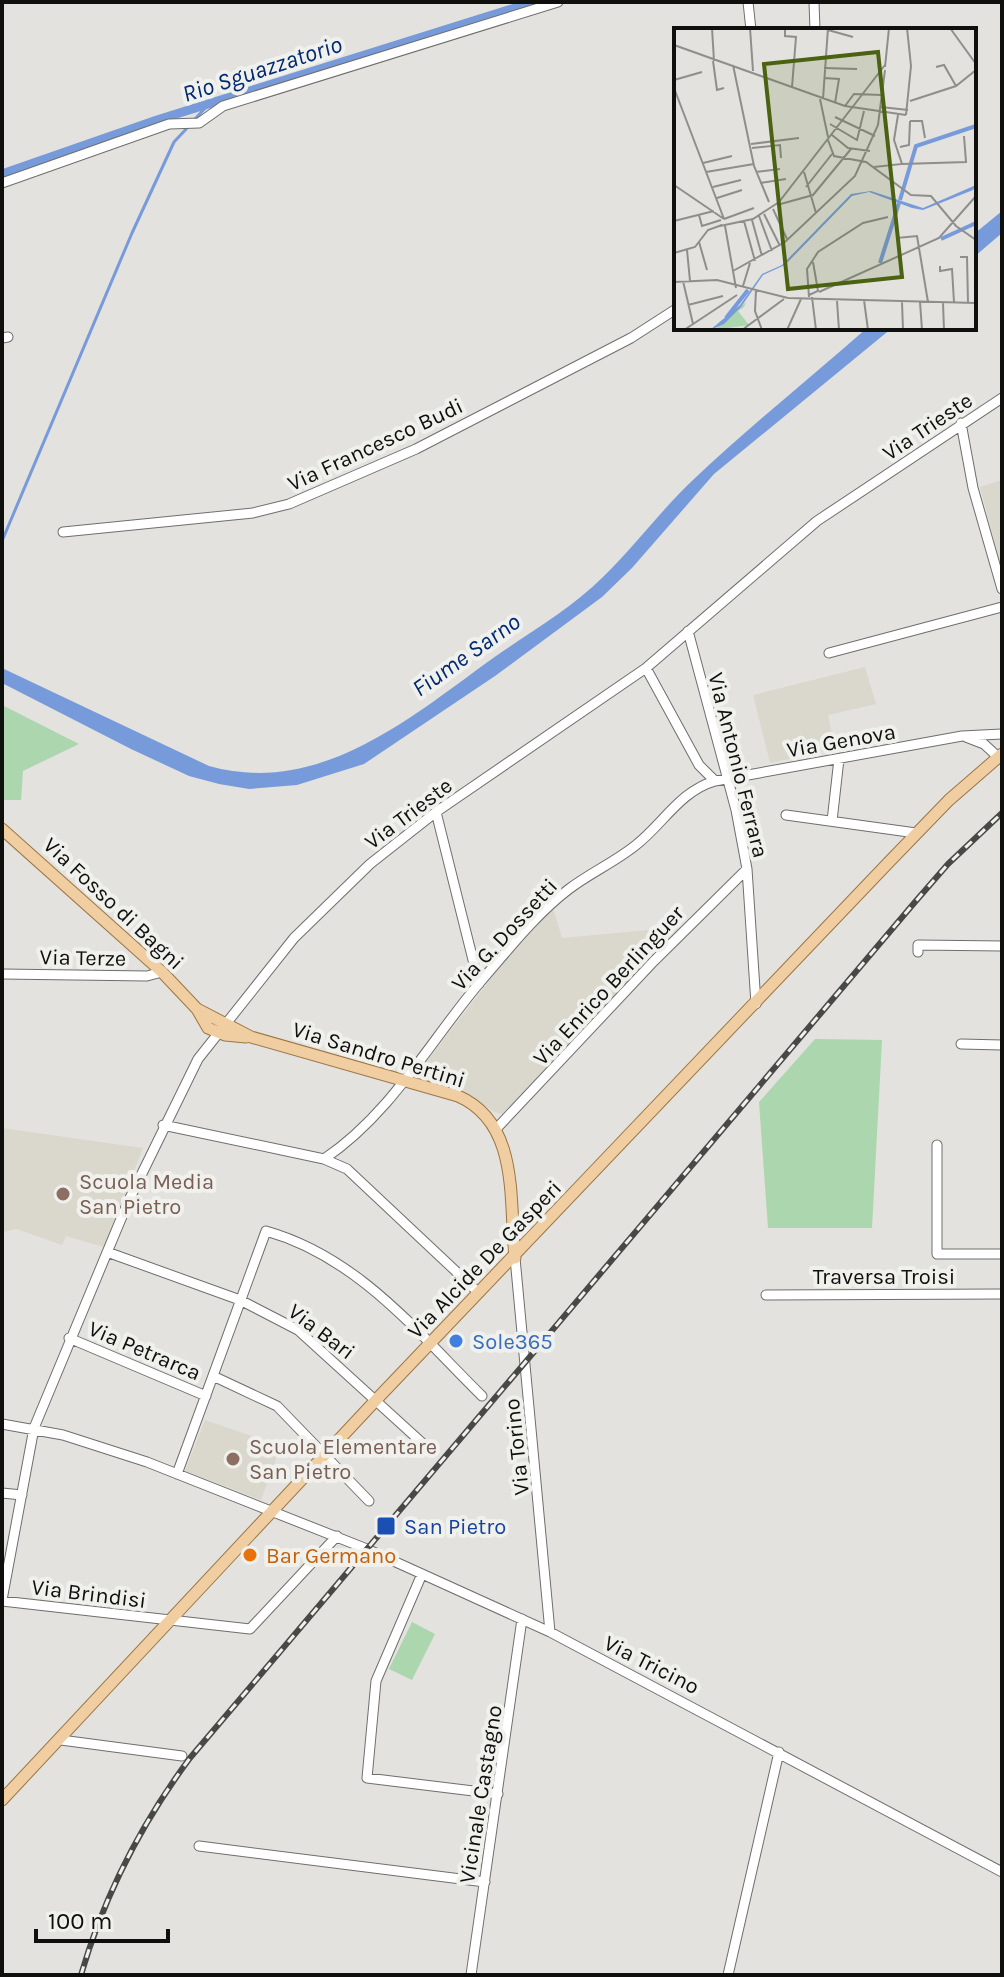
<svg xmlns="http://www.w3.org/2000/svg" width="1004" height="1977" font-family="Karla,sans-serif">
<style>
.built{fill:#dad7cd}
.green{fill:#abd6ae}
.water{fill:#779bda}
.lines{fill:none;stroke-linecap:round;stroke-linejoin:round}
.stream{stroke:#779bda;stroke-width:3}
.canal{stroke:#779bda;stroke-width:9}
.minor-casing{stroke:#6f6e6c;stroke-width:11}
.major-casing{stroke:#9b7645;stroke-width:13}
.minor{stroke:#fff;stroke-width:9}
.major{stroke:#f0cea1;stroke-width:11}
.rail-casing{stroke:#484846;stroke-width:6}
.rail{stroke:#f0f0ec;stroke-width:3;stroke-dasharray:9;stroke-linecap:butt}
.education-dot{fill:#8d6e63;stroke:#f0f0ec;stroke-width:3}
.shop-dot{fill:#3f7fe0;stroke:#f0f0ec;stroke-width:3}
.transit-dot{fill:#1a4fb4;stroke:#f0f0ec;stroke-width:3}
.food-dot{fill:#e8710a;stroke:#f0f0ec;stroke-width:3}
.labels{text-anchor:middle;stroke-width:8;stroke-linejoin:round;paint-order:stroke}
.street-label{font-size:22px;fill:#0f0f0e;stroke:#f0f0ec}
.education-label{font-size:22px;fill:#785e54;stroke:#f0f0ec;text-anchor:start}
.shop-label{font-size:22px;fill:#366cbe;stroke:#f0f0ec;text-anchor:start}
.transit-label{font-size:22px;fill:#164399;stroke:#f0f0ec;text-anchor:start}
.food-label{font-size:22px;fill:#c56008;stroke:#f0f0ec;text-anchor:start}
.water-label{font-size:24px;font-style:italic;fill:#012971;stroke:#f0f0ec}
.inset-river{fill:none;stroke:#779bda;stroke-width:4}
.inset-road{fill:none;stroke:#8e8e8b;stroke-width:2}
.view{fill:#4a6211;fill-opacity:0.15;stroke:#4a6211;stroke-width:4}
.inset-edge{fill:none;stroke:#0f0f0e;stroke-width:4}
</style>
<rect width="100%" height="100%" fill="#e3e2df"/>
<path class="built" d="M1002,480V569L980,487Z
M865,667L876,704L828,715L835,749L770,763L753,695Z
M553,908L562,938L680,927L503,1114L494,1112L471,1098L421,1080L419,1071L429,1058L501,966Z
M2,1128L143,1148L104,1247L66,1236L62,1245L17,1229L2,1232Z
M205,1420L281,1446L261,1500L185,1471Z"/>
<path class="green" d="M2,705L79,744L23,771L21,800H2Z
M815,1039L882,1040L872,1228H768L759,1102Z
M412,1622L435,1634L412,1680L389,1669Z"/>
<path class="water" d="M1002,211V233L974,257V234Z
M867,328H892L714,474L632,568L602,597L495,676L364,764L297,785L249,789L219,784L189,776L131,749L2,683V668L209,766C320,797 411,717 496,656C532,631 572,608 603,577C635,546 661,510 694,479C749,427 809,379 867,328Z"/>
<g class="lines">
<path class="stream" d="M194,120L209,104
M2,541L132,233L174,142L189,126"/>
<path class="canal" d="M2,174L157,120L534,2"/>
<g class="minor-casing">
<path id="minor" d="M748,2L751,30
M814,2L815,30
M2,183L169,124L199,123L223,106L558,2
M2,338L8,337
M961,423L973,488L1002,589
M63,532L253,513L289,504L416,449L631,338L676,309
M688,631L736,810L747,869L756,1004
M829,653L1002,607
M646,668L699,765L715,781
M966,737L984,744L998,757
M436,812L479,984
M786,815L916,833
M832,821L839,759
M918,952V945L1002,946
M2,974L147,976L162,972
M961,1044L1002,1045
M163,1125L324,1159L347,1169L479,1293
M497,1128L654,961L747,869
M937,1145V1254H1002
M324,1159C391,1114 430,1041 481,981C508,950 536,914 569,889C590,873 615,862 636,845C663,824 680,791 715,781L962,736L1002,734
M107,1252L240,1300L298,1330L431,1451
M515,1258L550,1632
M766,1295L1002,1294
M69,1338L206,1396
M213,1376L277,1406L369,1501
M2,1424L63,1435L147,1462L367,1549L550,1632L1002,1872
M177,1474L266,1231C358,1257 416,1331 482,1396
M2,1493L22,1495
M422,1574L376,1681L367,1778L498,1794
M2,1600L34,1428L128,1202L198,1059L294,938L370,864L436,812L646,668L817,521L1002,398
M2,1601L250,1629L337,1536
M61,1740L182,1756
M199,1846L485,1882
M471,1975L522,1619
M728,1975L779,1752"/>
</g>
<g class="major-casing">
<path id="major" d="M2,829L162,972L197,1009L208,1028L225,1035L246,1037
M197,1009L251,1037L458,1096C520,1123 509,1201 515,1258
M2,1800L376,1400L888,863L949,800L1002,754"/>
</g>
<use href="#minor" class="minor"/>
<use href="#major" class="major"/>
<g class="rail-casing">
<path id="rail" d="M81,1975C104,1896 141,1824 190,1758L915,902L948,864L1002,813"/>
</g>
<use href="#rail" class="rail"/>
</g>
<g class="education-dot">
<circle cx="63" cy="1194" r="8"/>
<circle cx="233" cy="1459" r="8"/>
</g>
<circle class="shop-dot" cx="456" cy="1341" r="8"/>
<rect class="transit-dot" x="376" y="1516" width="20" height="20" rx="4"/>
<circle class="food-dot" cx="250" cy="1555" r="8"/>
<g class="labels">
<g class="street-label">
<text transform="translate(927 426) rotate(-34)" y="8">Via Trieste</text>
<text transform="translate(375 444) rotate(-25)" y="8">Via Francesco Budi</text>
<text transform="translate(841 740) rotate(-10)" y="8">Via Genova</text>
<text transform="translate(739 765) rotate(76)" y="8">Via Antonio Ferrara</text>
<text transform="translate(408 813) rotate(-37)" y="8">Via Trieste</text>
<text transform="translate(114 903) rotate(43)" y="8">Via Fosso di Bagni</text>
<text transform="translate(504 934) rotate(-47)" y="8">Via G. Dossetti</text>
<text transform="translate(83 957) rotate(1)" y="8">Via Terze</text>
<text transform="translate(608 985) rotate(-47)" y="8">Via Enrico Berlinguer</text>
<text transform="translate(379 1054) rotate(17)" y="8">Via Sandro Pertini</text>
<text transform="translate(484 1259) rotate(-46)" y="8">Via Alcide De Gasperi</text>
<text x="884" y="1284">Traversa Troisi</text>
<text transform="translate(322 1331) rotate(37)" y="8">Via Bari</text>
<text transform="translate(145 1350) rotate(23)" y="8">Via Petrarca</text>
<text transform="translate(516 1447) rotate(-96)" y="8">Via Torino</text>
<text transform="translate(89 1593) rotate(7)" y="8">Via Brindisi</text>
<text transform="translate(652 1664) rotate(27)" y="8">Via Tricino</text>
<text transform="translate(480 1794) rotate(-81)" y="8">Vicinale Castagno</text>
</g>
<g class="education-label">
<text x="79" y="1189">Scuola Media<tspan x="79" dy="25">San Pietro</tspan></text>
<text x="249" y="1454">Scuola Elementare<tspan x="249" dy="25">San Pietro</tspan></text>
</g>
<g class="shop-label">
<text x="472" y="1349">Sole365</text>
</g>
<g class="transit-label">
<text x="404" y="1534">San Pietro</text>
</g>
<g class="food-label">
<text x="266" y="1563">Bar Germano</text>
</g>
<g class="water-label">
<text transform="translate(262 69) rotate(-18)" y="8">Rio Sguazzatorio</text>
<text transform="translate(466 655) rotate(-35)" y="8">Fiume Sarno</text>
</g>
</g>
<g transform="translate(674 28)">
<rect width="302" height="302" fill="#e3e2df"/>
<path d="M72,274L70,279L64,283L75,297L40,302Z" fill="#abd6ae"/>
<path d="M302,157L299,162L249,182L238,180L195,164L178,168L111,237L89,247L67,279L50,296L36,302L66,277L88,246L108,237L177,166L197,163L249,180Z" fill="#779bda"/>
<path class="inset-river" d="M226,172L242,118L302,98M267,211L302,195M206,235L225,175M52,290L74,262"/>
<path class="inset-road" d="M38,0L40,33M76,0L79,43M111,0V8L122,9L118,59M276,0L302,36M154,2L179,9M0,17L171,78L232,87M39,33L43,62L50,60M59,37L80,138L95,174M211,39L215,0M262,39L270,37L282,58M150,40L183,41M150,50L165,51L161,75M0,52L28,44M0,60L50,191M146,71L154,109M149,71L154,0M236,73L282,58L302,42M171,78L180,66L208,67M207,79L234,82M232,87L237,38L233,0M161,89L201,108M236,93H248L251,110M156,96L183,112L190,83M158,107L174,120L196,123M154,112L160,128L192,134L237,167L257,168L282,198L302,212M77,116L125,110M226,119L235,117L236,93M78,120L106,117L107,130M29,135L58,128M228,136L292,134L290,108M200,139L228,136L220,112L224,87M32,144L80,136M82,144L106,141M130,144L142,185M86,155L112,151M0,157L50,191M39,159L67,152M132,159L158,126M43,170L68,162M103,177L139,167L177,121M99,181L113,211M90,186L106,218M25,187L28,198L47,192M85,188L98,223M50,191L80,180M78,192L88,228M0,193L40,183M70,193L81,233M46,198L79,191L105,174L211,37M51,198L62,260M223,210L243,208L254,274M25,214L33,242M13,222L16,253M0,225L21,219L34,202L48,197M286,229H293L294,275M266,238V243L278,241L280,274M59,243L111,214L181,148L204,97L211,42M9,253L19,296M0,254L43,252L114,270L302,275M69,258L76,235M82,262L81,283L88,302M145,264L265,210L302,168M135,267L144,263L139,234M135,269L133,241L144,224L189,195L214,189M138,269L142,302M190,272L194,302M163,273L165,302M228,274L229,302M246,274L248,302M269,275L270,302M14,277L49,268M10,302L63,267M68,302L110,271M113,302L127,271"/>
<path class="view" d="M204,24L228,249L114,261L90,36Z"/>
<rect width="302" height="302" class="inset-edge"/>
</g>
<rect width="1004" height="1977" fill="none" stroke="#0f0f0e" stroke-width="8"/>
<path d="M36 1929v12h132v-12" fill="none" stroke="#0f0f0e" stroke-width="4"/>
<text x="48" y="1929" font-size="24" fill="#0f0f0e" stroke="#f0f0ec" stroke-width="6" paint-order="stroke">100 m</text>
</svg>
